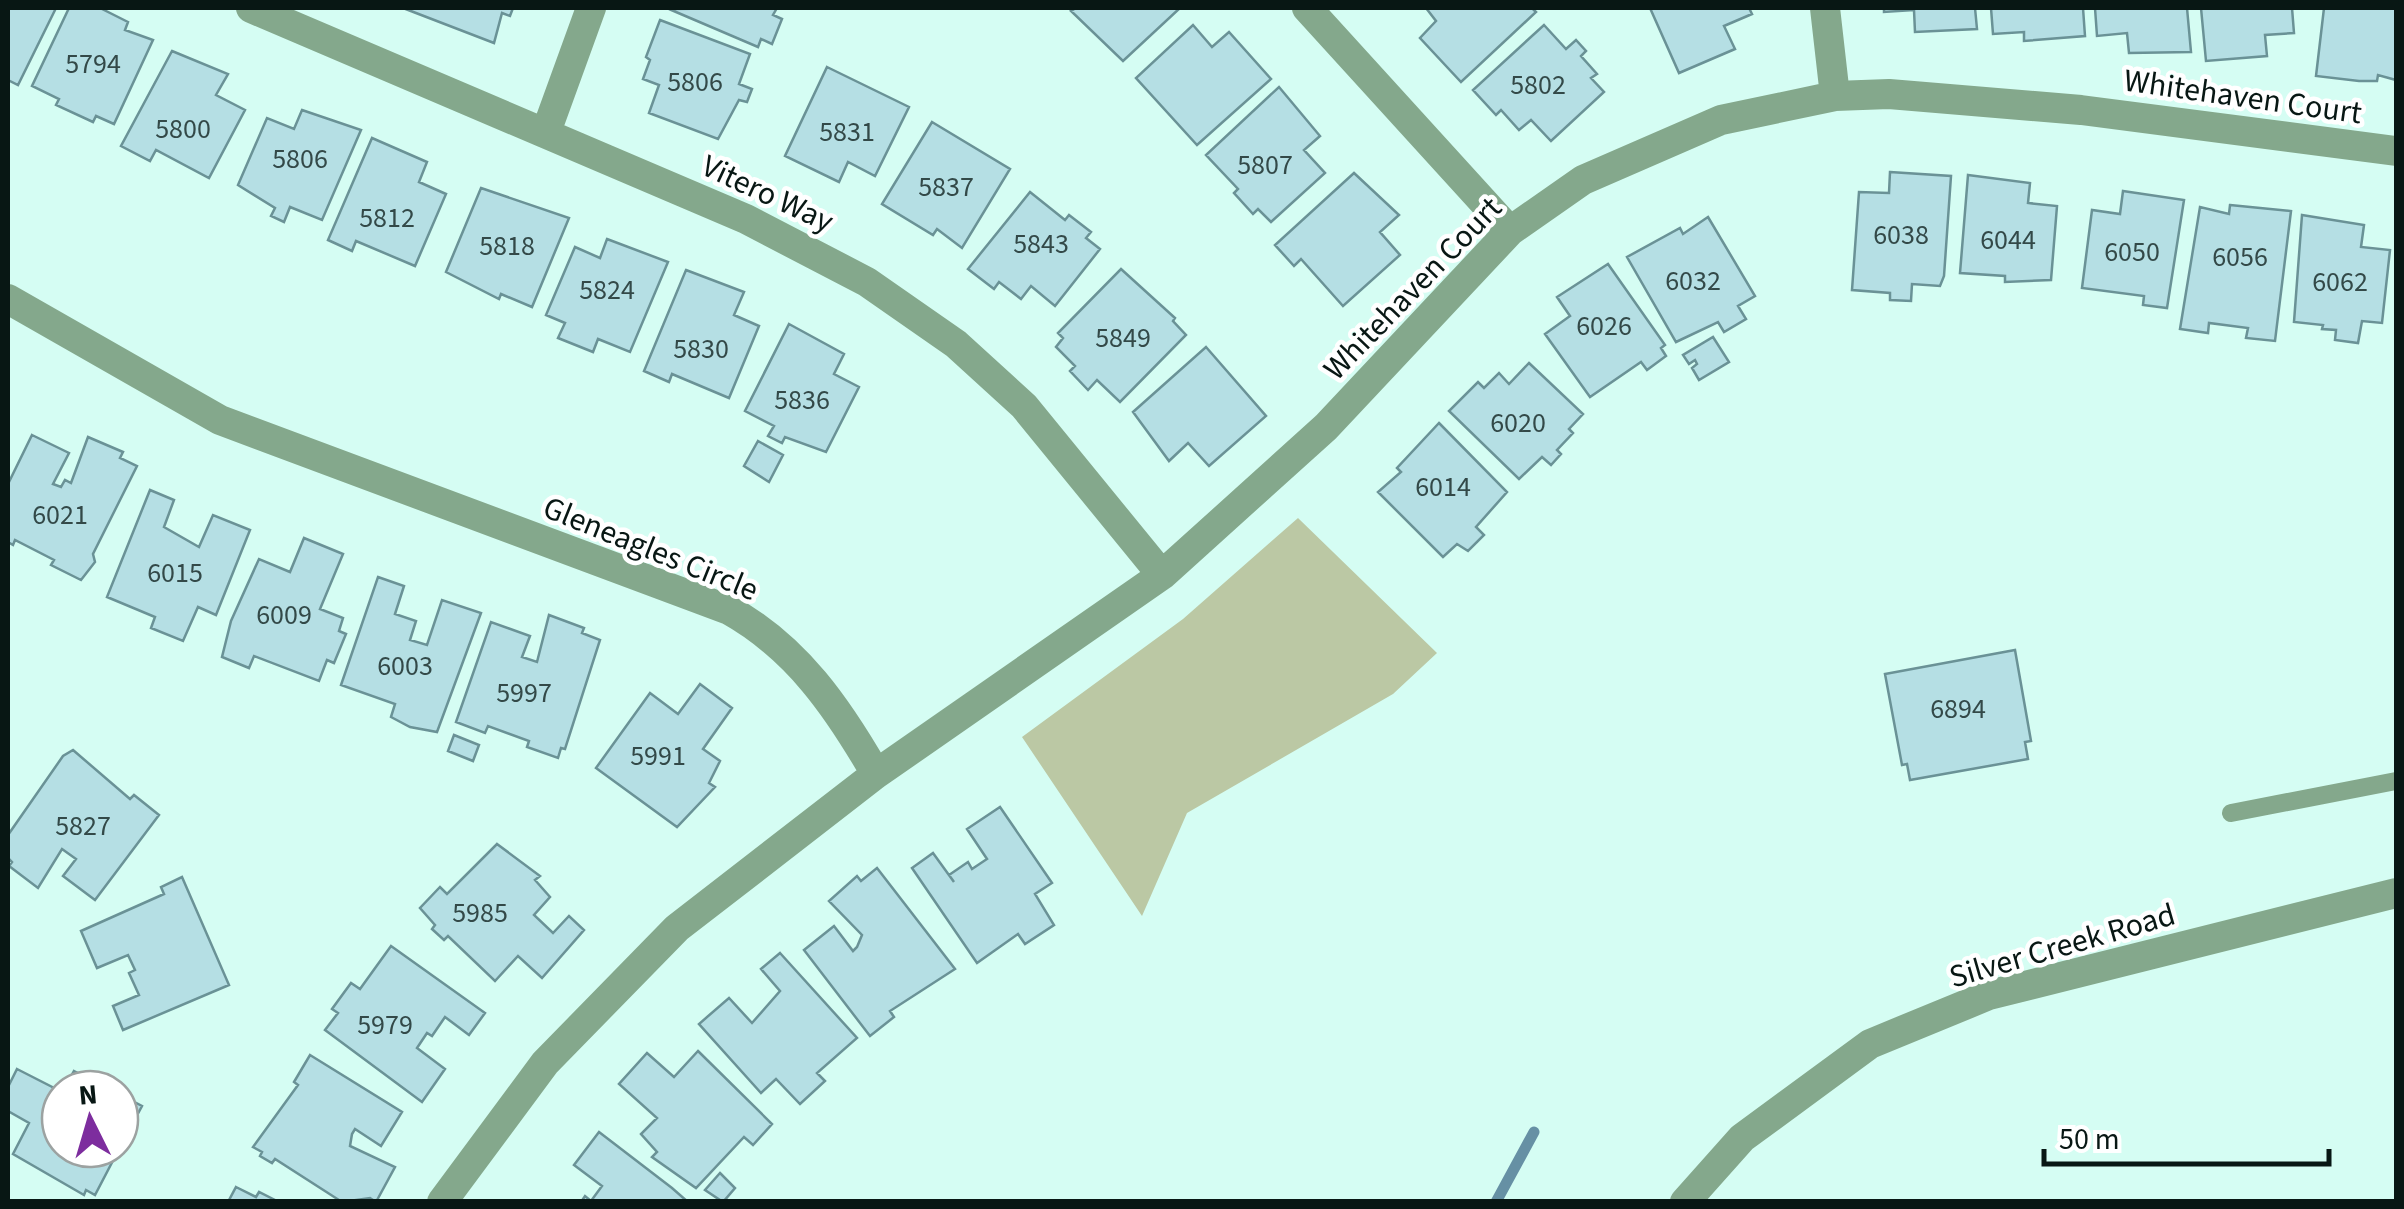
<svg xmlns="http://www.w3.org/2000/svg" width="2404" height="1209" font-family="'Source Sans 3',sans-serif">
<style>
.green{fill:#bbc8a4}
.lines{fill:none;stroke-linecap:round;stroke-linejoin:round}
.stream{stroke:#6690a4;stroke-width:11}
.building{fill:#b5dfe4;stroke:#6a9296;stroke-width:2.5}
.lane{stroke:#84a88c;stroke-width:18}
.street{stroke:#84a88c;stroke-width:30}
.labels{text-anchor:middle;stroke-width:9;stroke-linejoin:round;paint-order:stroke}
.number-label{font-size:28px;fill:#334948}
.street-label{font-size:32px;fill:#081714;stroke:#fff}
</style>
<rect width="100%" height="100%" fill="#d5fdf3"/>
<path class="green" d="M1298,518L1437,653L1393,694L1187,813L1142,916L1022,737L1183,619Z"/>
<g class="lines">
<path class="stream" d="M1496,1202L1534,1132"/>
</g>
<path class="building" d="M8,8H56L18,85L8,80Z
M69,8H100L128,22L125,30L153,40L114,124L96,116L93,122L56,105L59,99L32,86Z
M403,8H513L510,16L502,13L494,43Z
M777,8L773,15L782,19L772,44L761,39L758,47L669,9Z
M1076,8H1180L1123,61L1071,11Z
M1426,8H1532L1536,12L1461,82L1420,38L1436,21Z
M1650,8H1749L1752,14L1724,26L1735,49L1679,73Z
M1884,8H1975L1977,29L1915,32L1914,10L1884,12Z
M1991,8H2083L2085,36L2024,41V32L1993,34Z
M2095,8H2187L2191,52L2129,53L2127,33L2097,36Z
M2201,8H2292L2294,33L2265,35L2267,56L2206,61Z
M2324,8H2396V80L2378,75L2377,81H2359L2316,76Z
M660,20L750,54L739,84L752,89L747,102L739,100L718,139L649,113L659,85L643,79L650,60L646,57Z
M1193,25L1212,47L1229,32L1271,79L1197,145L1136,78Z
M1544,25L1566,49L1576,40L1586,51L1581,56L1597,74L1591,78L1604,92L1551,141L1531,120L1519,130L1501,110L1496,115L1473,90Z
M172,51L228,74L216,95L245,110L209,178L156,150L150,161L121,146Z
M827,67L909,107L875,176L848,162L839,182L785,156Z
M1279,87L1320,136L1304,150L1325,173L1271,222L1258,209L1253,214L1234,193L1238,189L1206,155Z
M302,110L361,130L322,220L290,207L284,222L271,216L275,208L238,185L267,118L294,129Z
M932,122L1010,169L962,248L937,229L933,235L882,204Z
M372,138L427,162L419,182L446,194L415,266L356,241L352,251L328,240Z
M1890,172L1951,176L1944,276L1940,286L1912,284L1911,301L1890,300V293L1852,290L1859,192L1889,193Z
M1354,173L1399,215L1380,232L1400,255L1343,306L1301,259L1294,266L1275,245Z
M1968,175L2030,183L2028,203L2057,206L2051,280L2005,282V276L1960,273Z
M481,188L569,218L532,307L501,294L499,299L446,272Z
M2123,191L2184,200L2167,308L2143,305L2144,296L2082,288L2092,210L2120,214Z
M1030,192L1065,220L1069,215L1091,232L1086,238L1100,249L1055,306L1031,286L1021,299L999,282L994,289L968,269Z
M2230,205L2291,211L2275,341L2246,338L2248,328L2209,323L2208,333L2180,329L2200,207L2229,214Z
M2302,215L2364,225L2361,247L2390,250L2382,323L2362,321L2358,343L2335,340L2336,330L2322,329L2323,325L2294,322Z
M1708,217L1755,296L1738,306L1746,319L1724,332L1718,322L1676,342L1627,257L1680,228L1683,234Z
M607,239L668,262L630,352L598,339L593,352L558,338L565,323L546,315L575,247L600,258Z
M1608,264L1665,345L1661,348L1666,356L1647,370L1641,362L1590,397L1545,334L1570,316L1557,297Z
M1121,269L1175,318L1173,321L1186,335L1120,402L1097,380L1088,390L1070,371L1075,366L1056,347L1063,338L1058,333Z
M686,270L744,292L734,315L759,326L729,398L672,374L669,382L644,371Z
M789,324L844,354L834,374L859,387L826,452L785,437L782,443L768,436L774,426L745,411Z
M1713,337L1729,362L1699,380L1692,368L1697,364L1695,360L1689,364L1683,355Z
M1206,347L1266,416L1209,466L1188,443L1169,461L1133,412Z
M1529,363L1583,414L1569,429L1573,433L1557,450L1561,454L1551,465L1542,457L1519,479L1449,411L1478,382L1484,388L1499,373L1509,384Z
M1439,423L1507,492L1476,527L1484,535L1468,551L1457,544L1443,557L1378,492L1401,472L1397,468Z
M32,435L69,453L53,484L61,487L65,480L71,483L88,437L123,452L120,458L137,466L93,554L95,562L81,580L51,565L54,560L15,540L13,545L8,542V484Z
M758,441L783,455L769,482L744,466Z
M150,490L174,500L164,527L199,547L213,515L250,530L216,615L198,607L183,641L151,628L155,617L107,597Z
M304,538L343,554L320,609L343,618L339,631L346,634L334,663L327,660L319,681L254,656L249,668L222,657L231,621L259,559L290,572Z
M378,577L404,586L395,614L416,621L410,640L427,645L442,600L481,613L437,732L410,727L391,717L395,704L341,685Z
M549,615L584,628L582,633L600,640L565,749L561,748L558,758L527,747L529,741L488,726L485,733L456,722L491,622L530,636L522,657L537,662Z
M2015,650L2031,741L2025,742L2028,759L1910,780L1907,764L1902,765L1885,674Z
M700,684L732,708L703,749L720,761L709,783L715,787L677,827L596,768L650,693L678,714Z
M454,735L479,745L473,761L448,751Z
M73,750L130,799L134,795L159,815L95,900L63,876L76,859L62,849L38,888L9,866L12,862L8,858V835L63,756Z
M1000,807L1052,883L1035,894L1054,925L1025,944L1018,934L977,963L912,868L933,853L954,882L949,875L968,862L972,869L987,859L967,829Z
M497,844L540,876L535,880L550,897L534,915L553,933L569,916L584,930L542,978L518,956L495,981L448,936L444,940L432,929L435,925L420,908L440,887L447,894Z
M877,868L955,969L890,1011L894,1017L870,1036L804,950L834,926L853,951L857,947L862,935L829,901L857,876L861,881Z
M182,877L229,985L123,1030L113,1006L139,995L129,973L135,970L128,955L97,968L81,931L164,894L161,887Z
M391,946L485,1013L469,1035L445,1017L432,1036L427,1033L417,1048L445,1069L422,1102L325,1030L338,1013L332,1009L351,983L360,989Z
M780,953L857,1038L817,1073L825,1081L800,1104L776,1079L761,1093L699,1024L729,998L752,1023L780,991L761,969Z
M698,1051L772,1124L753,1145L744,1137L696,1188L652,1157L657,1152L641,1134L657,1118L619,1084L647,1053L674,1077Z
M310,1055L402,1112L381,1146L355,1129L352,1134L350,1146L395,1167L376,1202L370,1198L342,1202L275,1159L272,1163L260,1156L262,1152L253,1147L298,1085L294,1082Z
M17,1069L60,1091V1149H119L95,1195L86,1190L84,1195L13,1154L29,1123L8,1111V1087Z
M74,1071L94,1081L97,1074L124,1089L121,1095L142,1106L120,1147V1089H64Z
M599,1132L672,1188L688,1202H581L585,1196L591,1201L602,1186L574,1165Z
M720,1173L735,1188L723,1202L705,1190Z
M236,1187L256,1197L259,1192L279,1202H228Z"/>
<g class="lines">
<path class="lane" d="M2231,813L2396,781"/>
<path class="street" d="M251,8L746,219L867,282L956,344L1024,406L1162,575
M1307,8L1510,231
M1825,8L1835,96
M546,132L591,8
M8,299L220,420L729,610C797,648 838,708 876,774
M442,1202L545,1063L677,928L876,774L1162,575L1326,427L1510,231L1583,180L1721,120L1835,96L1889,94L2081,110L2396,151
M1685,1202L1742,1138L1870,1044L1989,995L2396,893"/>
</g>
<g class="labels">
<g class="number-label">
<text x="93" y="73">5794</text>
<text x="695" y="91">5806</text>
<text x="1538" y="94">5802</text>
<text x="183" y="138">5800</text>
<text x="847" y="141">5831</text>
<text x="300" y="168">5806</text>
<text x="1265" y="174">5807</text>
<text x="946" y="196">5837</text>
<text x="387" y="227">5812</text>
<text x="1901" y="244">6038</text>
<text x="2008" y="249">6044</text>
<text x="1041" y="253">5843</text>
<text x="507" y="255">5818</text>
<text x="2132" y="261">6050</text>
<text x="2240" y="266">6056</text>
<text x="1693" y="290">6032</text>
<text x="2340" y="291">6062</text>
<text x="607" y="299">5824</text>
<text x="1604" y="335">6026</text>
<text x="1123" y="347">5849</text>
<text x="701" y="358">5830</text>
<text x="802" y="409">5836</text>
<text x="1518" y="432">6020</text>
<text x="1443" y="496">6014</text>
<text x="60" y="524">6021</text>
<text x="175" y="582">6015</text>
<text x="284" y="624">6009</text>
<text x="405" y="675">6003</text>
<text x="524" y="702">5997</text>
<text x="1958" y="718">6894</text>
<text x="658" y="765">5991</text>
<text x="83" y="835">5827</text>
<text x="480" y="922">5985</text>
<text x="385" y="1034">5979</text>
</g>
<g class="street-label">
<text transform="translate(2243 96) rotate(8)" y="11">Whitehaven Court</text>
<text transform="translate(768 193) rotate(25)" y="11">Vitero Way</text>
<text transform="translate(1412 288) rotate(-46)" y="11">Whitehaven Court</text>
<text transform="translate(651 548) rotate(22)" y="11">Gleneagles Circle</text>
<text transform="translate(2062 945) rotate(-16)" y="11">Silver Creek Road</text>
</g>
</g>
<rect width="2404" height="1209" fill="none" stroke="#081714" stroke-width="20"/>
<g transform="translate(90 1119) rotate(355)"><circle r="48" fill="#ffffff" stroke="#9ca2a1" stroke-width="2.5"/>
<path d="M0-8L18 38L0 25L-18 38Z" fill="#7d2d9e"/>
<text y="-15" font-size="28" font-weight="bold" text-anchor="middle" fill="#081714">N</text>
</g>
<path d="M2044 1149v15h285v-15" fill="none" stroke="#081714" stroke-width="5"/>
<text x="2059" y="1149" font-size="30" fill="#081714" stroke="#ffffff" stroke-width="8" paint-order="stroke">50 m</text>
</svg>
